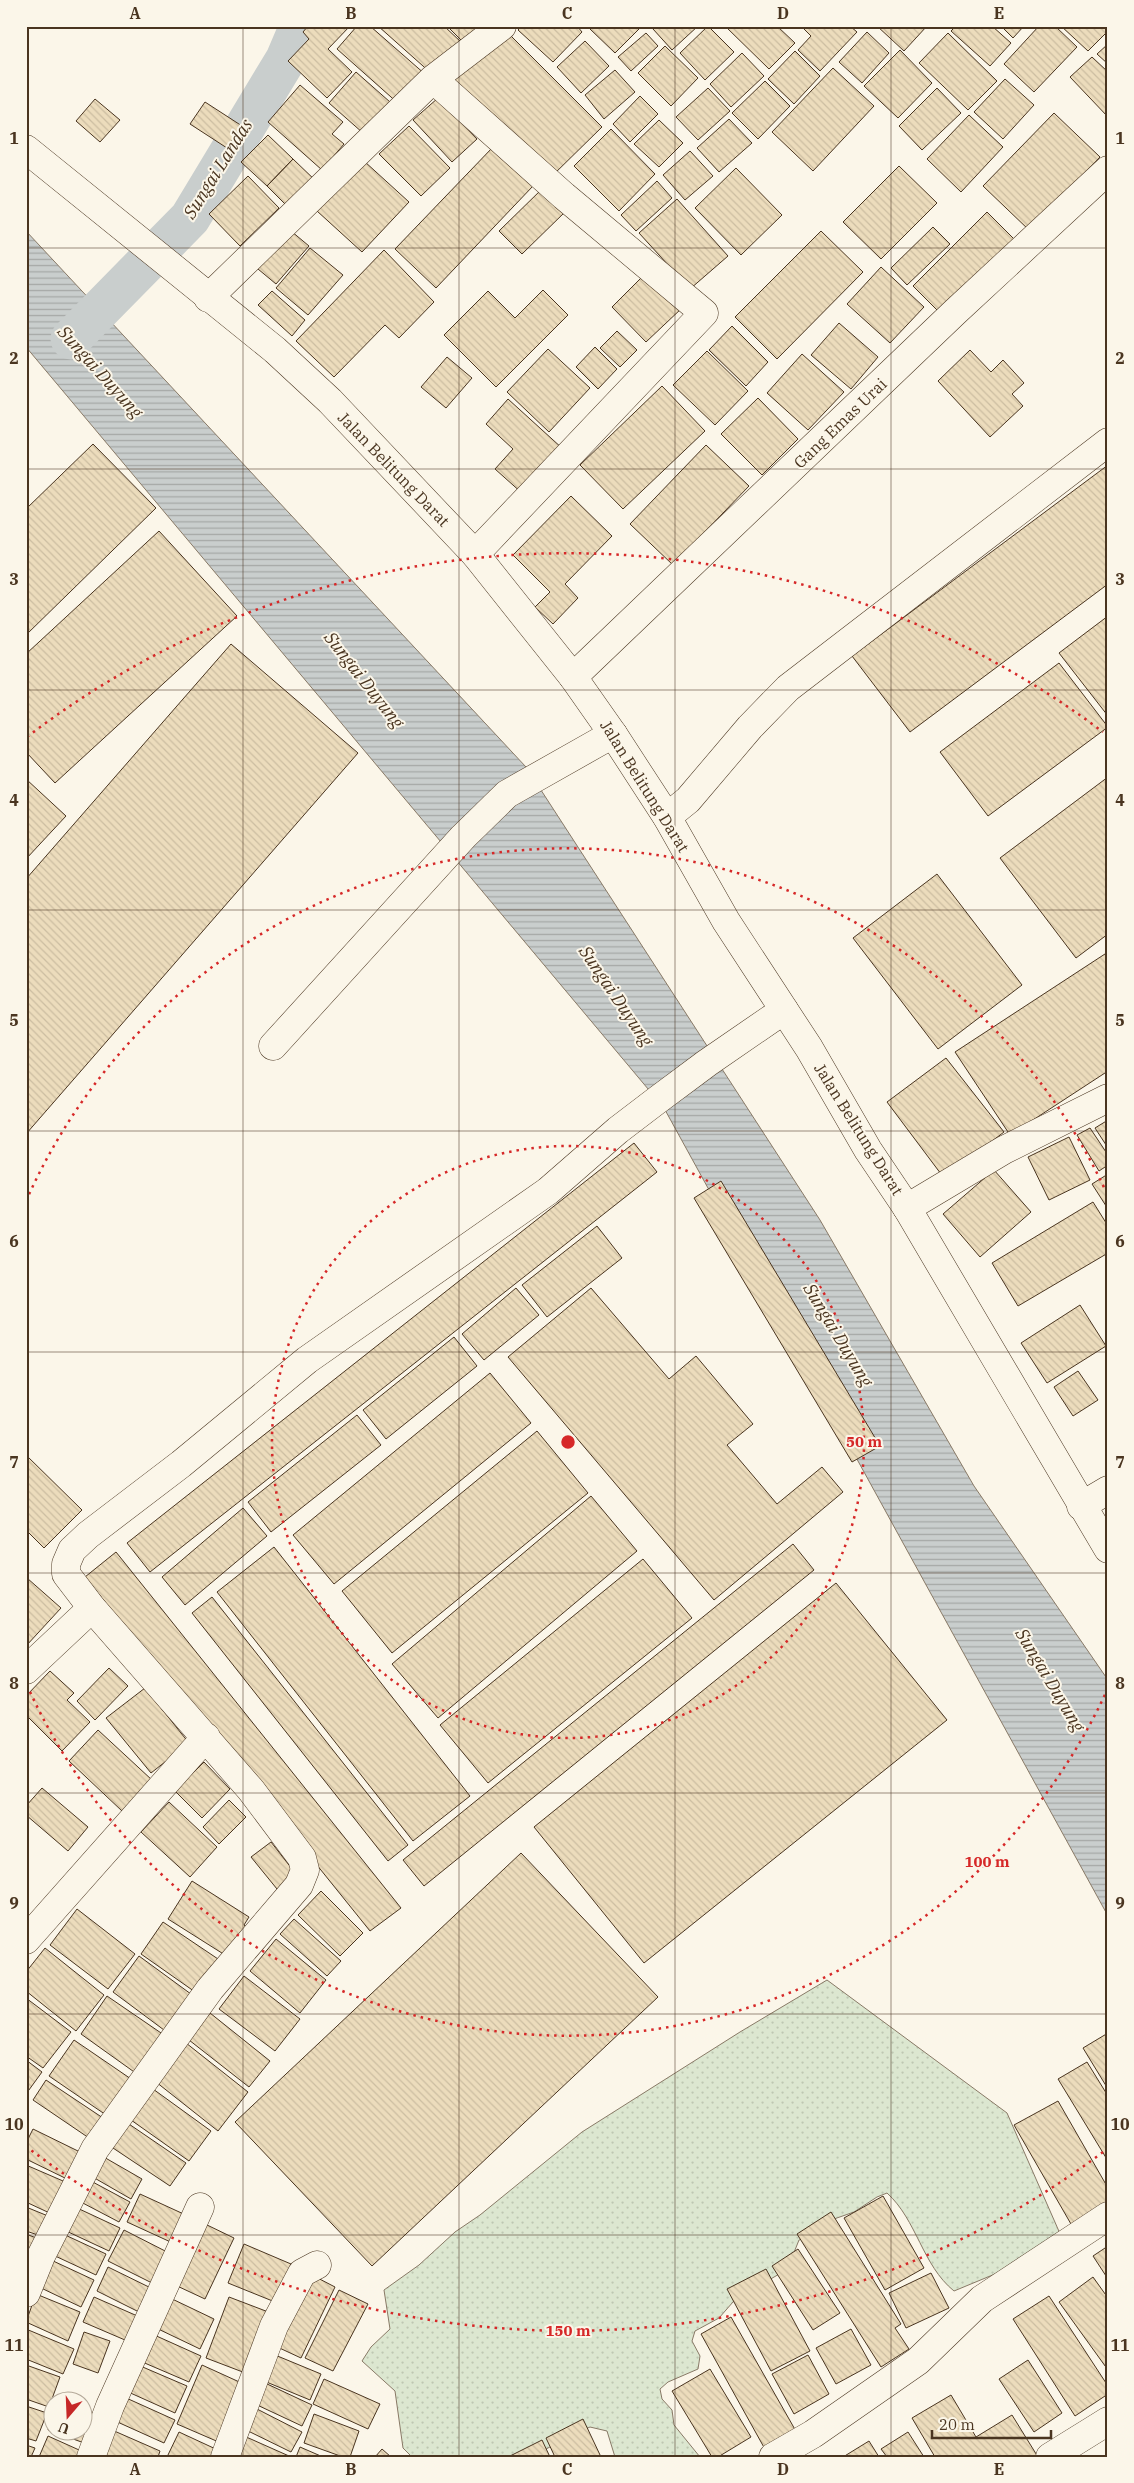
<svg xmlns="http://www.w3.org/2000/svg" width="1134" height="2483" font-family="'IBM Plex Serif',serif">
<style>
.grass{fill:url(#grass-dots);stroke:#887966}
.water{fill:url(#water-rules);stroke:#887966}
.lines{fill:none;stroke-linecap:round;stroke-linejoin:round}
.canal{stroke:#c9cecd;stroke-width:41}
.building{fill:url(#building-back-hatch);stroke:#4a3520}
.minor-casing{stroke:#4a3520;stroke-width:29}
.major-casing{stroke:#4a3520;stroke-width:29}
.minor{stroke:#fbf6e9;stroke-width:28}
.major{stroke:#fbf6e9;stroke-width:28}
.grid{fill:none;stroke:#4a3520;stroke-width:1;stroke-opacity:0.55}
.ring{fill:none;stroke:#d62828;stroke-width:2.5;stroke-dasharray:2.5 5}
.labels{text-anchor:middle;stroke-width:4;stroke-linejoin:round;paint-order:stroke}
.street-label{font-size:16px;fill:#4a3520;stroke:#fbf6e9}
.water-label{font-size:18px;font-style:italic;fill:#4a3520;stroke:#fbf6e9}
.centre{fill:#d62828;stroke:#fbf6e9;stroke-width:2.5}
.ring-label{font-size:15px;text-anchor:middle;font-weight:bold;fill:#d62828;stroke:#fbf6e9;stroke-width:4;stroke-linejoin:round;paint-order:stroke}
.neatline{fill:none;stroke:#4a3520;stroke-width:2}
.grid-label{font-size:16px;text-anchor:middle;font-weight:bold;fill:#4a3520}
</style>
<defs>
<pattern id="grass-dots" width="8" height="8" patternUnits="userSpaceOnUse" patternTransform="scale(1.25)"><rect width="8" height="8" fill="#dce7d0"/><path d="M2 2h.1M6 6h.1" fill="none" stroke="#bec7b2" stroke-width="1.8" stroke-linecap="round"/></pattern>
<pattern id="water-rules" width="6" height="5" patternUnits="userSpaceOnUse" patternTransform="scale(1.25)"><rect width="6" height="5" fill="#c9cecd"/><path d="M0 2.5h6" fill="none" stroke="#a5a8a6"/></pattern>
<pattern id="building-back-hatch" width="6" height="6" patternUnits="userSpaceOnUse" patternTransform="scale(1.25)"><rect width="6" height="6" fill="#ecdcbc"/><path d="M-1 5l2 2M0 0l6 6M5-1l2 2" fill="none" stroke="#ccbda1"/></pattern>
</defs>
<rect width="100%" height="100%" fill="#fbf6e9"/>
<path class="grass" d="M827,1980L1007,2113L1065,2245L954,2291C922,2265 917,2220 887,2193L877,2197L854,2212L834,2219L810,2236L799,2240L793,2255L781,2273L762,2284L754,2286L733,2302L719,2318L695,2331L692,2341L700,2356L698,2369L668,2382L660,2389L662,2399L672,2410L674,2425L700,2457H615L607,2431L590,2427L579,2432L566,2443L550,2447L530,2457H412L403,2448L395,2391L362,2361L371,2347L390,2329L384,2290L419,2265L455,2232L480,2215L582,2132L740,2032Z"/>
<path class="water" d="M26,231L526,767L820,1220L974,1486L1108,1680V1916L664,1108L26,347Z"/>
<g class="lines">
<path class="canal" d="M71,339L190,218L286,59L300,26"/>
</g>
<path class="building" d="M308,26H350L328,49L352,72L327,98L288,61L309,39L303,32Z
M357,26H370L426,75L400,105L337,49Z
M378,26H444L461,42L432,74Z
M447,26H481L464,43Z
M522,26H577L582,32L553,62L518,30Z
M593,26H638L640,28L615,53L590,29Z
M655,26H698L672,50L653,29Z
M708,26L734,52L705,80L680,53Z
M725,26H777L795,43L769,69Z
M801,26H850L857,32L820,71L798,50L811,36Z
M877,26H927L904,51Z
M956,26H992L1011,43L990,66L951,31Z
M1001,26H1024L1013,38Z
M1039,26H1055L1077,47L1034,92L1004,64Z
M1061,26H1108V31L1088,51Z
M502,27L602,127L549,179L450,79Z
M867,32L889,53L862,83L839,62Z
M646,33L658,46L631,71L618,57Z
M948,33L997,81L968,110L919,63Z
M585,41L609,66L581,93L557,67Z
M1108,44V64L1097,54Z
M665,46L698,78L671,106L638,73Z
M900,50L932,83L898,118L864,86Z
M795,51L820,76L794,104L768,79Z
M742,53L764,76L731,107L710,84Z
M1092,57L1108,72V117L1070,77Z
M833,68L874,106L813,171L772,132Z
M615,70L635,92L604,119L585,95Z
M356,72L390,102L363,133L329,103Z
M1005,79L1034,105L1003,139L974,112Z
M765,81L790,106L758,139L732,113Z
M300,85L343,122L332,134L344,144L322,170L268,122Z
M708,88L730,111L698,140L676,117Z
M937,88L961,113L922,150L899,126Z
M640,96L658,114L630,142L613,124Z
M438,98L477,139L452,162L413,120Z
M95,99L120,120L100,142L76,121Z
M205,102L242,126L227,148L190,124Z
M1054,113L1100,157L1030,231L983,186Z
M969,115L1003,147L961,192L927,159Z
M729,119L752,143L719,172L697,148Z
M659,120L683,143L659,167L634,144Z
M409,126L450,168L421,196L379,154Z
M611,129L655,174L619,211L574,166Z
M268,135L293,159L267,186L241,162Z
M493,147L533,186L436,288L395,249Z
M690,151L713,176L685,200L663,175Z
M293,159L318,183L291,210L267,186Z
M364,161L409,202L362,252L317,211Z
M899,166L937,203L881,259L843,222Z
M736,168L782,215L741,255L695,208Z
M248,176L279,208L240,246L209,214Z
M657,181L672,198L636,231L621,215Z
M543,188L566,211L522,254L499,231Z
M677,199L728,256L690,289L639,233Z
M987,212L1015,240L941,314L913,286Z
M285,226L309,246L276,284L252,264Z
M933,227L950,244L907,285L891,268Z
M821,231L863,272L777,359L735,317Z
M310,248L343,275L308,315L276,288Z
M384,250L434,302L399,338L385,325L334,377L296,341Z
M881,267L924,307L890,343L847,304Z
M647,272L682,308L646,342L612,307Z
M543,290L568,315L496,387L444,335L488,291L515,318Z
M272,291L305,320L292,336L258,305Z
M839,323L878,357L851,389L811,355Z
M732,326L768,362L746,386L709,350Z
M617,331L637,350L620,367L600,348Z
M595,347L617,369L598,389L576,367Z
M548,349L590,388L549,432L507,392Z
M970,350L991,372L1003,360L1024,383L1012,394L1023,406L990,437L938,381Z
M707,351L748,391L715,425L673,385Z
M802,354L844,392L808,430L767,393Z
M447,357L472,378L446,408L421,387Z
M662,386L705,431L623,509L580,465Z
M758,398L798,439L762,475L721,434Z
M508,399L563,449L523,494L495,469L513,449L486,424Z
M93,444L156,508L26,635V509Z
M706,445L749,486L673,565L630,524Z
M1108,465V584L910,732L852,656Z
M571,496L612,536L565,584L578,598L553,624L535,607L550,592L513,555Z
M159,531L237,616L55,783L26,752V654Z
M1108,616V716L1059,653Z
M231,644L358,753L26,1134V879Z
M1059,663L1108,727L988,816L940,752Z
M1108,777V934L1076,958L1000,858Z
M26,779L66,816L26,859Z
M937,874L1022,985L938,1049L853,938Z
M1108,952V1071L1010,1135L955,1052Z
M946,1058L1004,1132L944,1178L887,1102Z
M1108,1120V1148L1095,1128Z
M1090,1128L1108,1155V1165L1099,1171L1077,1135Z
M1069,1137L1090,1180L1049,1200L1028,1157Z
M634,1143L657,1172L150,1572L127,1543Z
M994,1170L1031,1212L980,1257L943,1214Z
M1108,1174V1209L1092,1184Z
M721,1181L880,1446L852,1462L694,1198Z
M1093,1202L1108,1226V1253L1018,1306L992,1263Z
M597,1226L622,1258L547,1317L522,1285Z
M516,1288L539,1315L484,1360L462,1334Z
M591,1288L669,1379L696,1356L753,1424L727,1445L777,1504L822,1467L843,1492L714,1600L508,1357Z
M1080,1305L1106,1346L1047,1383L1021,1343Z
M454,1337L477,1366L386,1439L363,1410Z
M1078,1371L1098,1400L1073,1416L1054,1387Z
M490,1373L531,1423L334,1584L293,1535Z
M357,1415L381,1445L271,1532L248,1502Z
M537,1431L588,1493L392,1653L342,1591Z
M26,1455L82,1510L44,1548L26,1530Z
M591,1496L637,1551L438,1718L392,1664Z
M243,1508L267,1536L185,1605L162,1577Z
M793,1544L814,1570L424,1886L403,1860Z
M274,1547L470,1796L413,1841L217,1592Z
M116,1552L401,1908L370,1931L85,1577Z
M643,1559L692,1618L488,1783L440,1725Z
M27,1578L61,1608L26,1646V1579Z
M836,1583L947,1720L644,1963L534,1827Z
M212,1597L408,1845L388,1861L192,1613Z
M109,1668L128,1686L95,1720L77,1701Z
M50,1671L74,1693L67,1700L90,1722L62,1751L26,1715V1696Z
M145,1688L189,1743L151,1773L106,1718Z
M98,1730L152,1780L122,1811L69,1761Z
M204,1762L230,1789L202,1818L175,1791Z
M42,1788L88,1827L68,1851L26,1815V1806Z
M229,1800L246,1817L219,1844L203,1827Z
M169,1802L217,1847L190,1877L141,1832Z
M271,1842L296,1874L277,1889L251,1857Z
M521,1853L658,1997L372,2266L235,2122Z
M192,1881L249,1917L244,1925L249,1929L225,1955L168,1919Z
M321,1891L363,1933L340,1956L298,1915Z
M77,1909L135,1954L108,1989L50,1945Z
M294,1919L341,1961L327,1976L280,1934Z
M163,1922L221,1961L198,1994L141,1954Z
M276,1939L326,1980L300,2013L250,1971Z
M45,1948L104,1995L76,2031L26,1991V1972Z
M139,1956L195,1997L168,2033L113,1992Z
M244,1976L300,2019L275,2051L219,2009Z
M107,1996L164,2035L137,2074L81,2034Z
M26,1998L71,2032L43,2068L26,2056Z
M210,2013L270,2061L249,2087L189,2040Z
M1108,2033V2089L1083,2048Z
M74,2040L134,2081L109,2117L49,2076Z
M186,2043L248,2092L218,2131L156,2082Z
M26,2060L42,2072L26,2094Z
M1087,2062L1108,2096V2161L1058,2079Z
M46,2080L103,2118L89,2138L33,2100Z
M153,2089L211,2131L189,2161L131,2120Z
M1058,2101L1108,2188V2212L1075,2231L1014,2125Z
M126,2122L186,2163L170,2186L110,2146Z
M33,2129L80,2152L67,2179L26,2159V2143Z
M102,2156L142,2179L131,2199L91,2176Z
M26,2165L70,2184L56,2216L26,2202Z
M89,2180L130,2202L119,2222L79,2201Z
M140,2194L188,2216L175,2244L127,2222Z
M883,2196L924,2268L885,2290L844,2218Z
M26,2207L48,2216L41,2236L26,2231Z
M75,2207L120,2228L109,2251L64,2230Z
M831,2212L901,2324L895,2328L909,2349L881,2367L797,2234Z
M205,2224L234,2238L205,2299L175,2285Z
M124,2230L171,2254L156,2285L108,2261Z
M26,2234L39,2239L33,2256L26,2253Z
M63,2234L106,2254L96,2275L53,2255Z
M244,2244L291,2264L275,2302L228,2283Z
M1108,2246V2279L1093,2256Z
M798,2249L840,2313L813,2330L772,2266Z
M51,2260L94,2280L81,2307L39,2287Z
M108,2267L155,2290L143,2314L97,2291Z
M766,2269L810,2351L771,2371L727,2289Z
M308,2273L335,2287L301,2358L273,2345Z
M931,2273L949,2308L906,2328L889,2293Z
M1093,2277L1108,2298V2370L1059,2302Z
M339,2290L368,2304L333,2371L305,2358Z
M36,2294L80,2312L68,2341L26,2322Z
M1049,2296L1108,2386V2394L1075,2416L1013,2319Z
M94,2297L142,2318L132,2343L83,2322Z
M168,2297L214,2319L200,2349L154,2327Z
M229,2297L271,2313L248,2374L206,2358Z
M731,2317L797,2433L766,2451L701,2334Z
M26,2329L74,2349L63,2374L26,2359Z
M851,2329L871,2365L836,2384L816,2348Z
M84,2332L110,2341L98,2373L73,2364Z
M152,2334L201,2356L189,2382L140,2361Z
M275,2355L321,2374L310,2400L264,2381Z
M808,2355L829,2394L794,2414L772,2374Z
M1028,2360L1062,2413L1034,2432L999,2379Z
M26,2365L60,2377L49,2407L26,2399Z
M138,2365L187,2386L175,2413L126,2391Z
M202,2365L246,2385L221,2443L177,2424Z
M710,2369L751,2437L718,2457H712L672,2391Z
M324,2379L380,2404L368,2429L313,2404Z
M265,2383L312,2405L302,2426L255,2404Z
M951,2395L976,2437L1012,2415L1038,2457H935L912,2418Z
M124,2397L175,2420L164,2443L113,2420Z
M26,2406L47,2413L36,2441L26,2438Z
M255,2408L302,2432L291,2452L244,2429Z
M82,2409L97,2414L87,2444L48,2430L52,2417V2430H82Z
M314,2414L359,2431L350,2457H343L304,2443Z
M583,2419L601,2457H555L546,2438Z
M112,2430L160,2451L158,2457H100Z
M179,2432L220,2451L217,2457H167Z
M908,2432L924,2457H887L881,2449Z
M48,2436L88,2454L87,2457H39Z
M244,2436L289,2456L235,2457Z
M542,2440L550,2457H508Z
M869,2441L879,2457H843Z
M26,2445L35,2448L31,2457H26Z
M300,2447L323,2457H296Z
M382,2449L391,2457H375Z"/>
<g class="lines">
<g class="minor-casing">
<path id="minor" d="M433,79L564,196L704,313L475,554
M208,298L433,79L502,26
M573,677L955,312L1108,170
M667,817L688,800L750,727L788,688L1108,442
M273,1046L463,837L507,794L613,734
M907,1208L1004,1150L1108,1098
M1081,1506L1108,1490
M26,1670L92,1608
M26,1940L206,1737
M26,2293L41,2256L95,2149L210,1989L299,1885L305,1870L302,1858L251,1790L92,1608L66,1574V1564L72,1550L88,1535L181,1464L307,1360L548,1191L618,1130L656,1101L707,1063L784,1010
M91,2457L110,2406L200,2207
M225,2457L274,2326L302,2273L317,2265
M773,2457L813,2434L918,2361L982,2299L1108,2216
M1050,2457L1108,2421"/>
</g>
<g class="major-casing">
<path id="major" d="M26,149L275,350L330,401L475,554L573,677L613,734L667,817L726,921L809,1048L868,1150L907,1208L1108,1549"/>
</g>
<use href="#minor" class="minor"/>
<use href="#major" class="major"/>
</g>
<path class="grid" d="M243,26V2457M459,26V2457M675,26V2457M891,26V2457M26,248H1108M26,469H1108M26,690H1108M26,910H1108M26,1131H1108M26,1352H1108M26,1573H1108M26,1793H1108M26,2014H1108M26,2235H1108"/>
<g class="ring">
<circle cx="568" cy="1442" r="296"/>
<path d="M1108 1688A593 593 0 0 1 26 1683M26 1201A593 593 0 0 1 1108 1196"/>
<path d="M1103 2152A889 889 0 0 1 27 2147M27 737A889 889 0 0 1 1103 732"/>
</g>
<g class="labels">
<g class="street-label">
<text transform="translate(840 423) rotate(-44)" y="6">Gang Emas Urai</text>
<text transform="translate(394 469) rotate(46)" y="6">Jalan Belitung Darat</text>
<text transform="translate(645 786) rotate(58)" y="6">Jalan Belitung Darat</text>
<text transform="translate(859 1129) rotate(58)" y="6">Jalan Belitung Darat</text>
</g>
<g class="water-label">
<text transform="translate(218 169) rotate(-58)" y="6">Sungai Landas</text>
<text transform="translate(100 372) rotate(48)" y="6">Sungai Duyung</text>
<text transform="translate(364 680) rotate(52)" y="6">Sungai Duyung</text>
<text transform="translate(616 996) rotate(56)" y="6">Sungai Duyung</text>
<text transform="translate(838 1335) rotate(59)" y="6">Sungai Duyung</text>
<text transform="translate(1050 1680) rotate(59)" y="6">Sungai Duyung</text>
</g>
</g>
<circle cx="568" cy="1442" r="8" class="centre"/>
<g class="ring-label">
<text x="864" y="1447">50 m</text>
<text x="987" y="1867">100 m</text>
<text x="568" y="2336">150 m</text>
</g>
<rect width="1134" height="2483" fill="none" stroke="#fbf6e9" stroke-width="55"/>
<g transform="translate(68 2416) rotate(199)"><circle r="24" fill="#fbf6e9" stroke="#b4a999"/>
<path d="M0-4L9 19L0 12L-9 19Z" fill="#c62828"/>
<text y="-8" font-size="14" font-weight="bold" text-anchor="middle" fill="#4a3520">U</text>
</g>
<path d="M932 2430v8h119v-8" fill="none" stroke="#4a3520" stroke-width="2.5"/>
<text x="939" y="2430" font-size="15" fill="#4a3520" stroke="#fbf6e9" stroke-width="4" paint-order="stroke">20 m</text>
<rect x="28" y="28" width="1078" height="2428" class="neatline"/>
<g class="grid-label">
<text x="135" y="19">A</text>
<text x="351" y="19">B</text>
<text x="567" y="19">C</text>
<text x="783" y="19">D</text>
<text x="999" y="19">E</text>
<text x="14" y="144">1</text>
<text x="1120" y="144">1</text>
<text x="14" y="364">2</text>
<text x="1120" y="364">2</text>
<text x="14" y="585">3</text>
<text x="1120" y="585">3</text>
<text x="14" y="806">4</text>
<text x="1120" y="806">4</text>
<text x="14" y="1026">5</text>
<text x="1120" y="1026">5</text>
<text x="14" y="1247">6</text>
<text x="1120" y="1247">6</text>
<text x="14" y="1468">7</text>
<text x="1120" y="1468">7</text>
<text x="14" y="1689">8</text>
<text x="1120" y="1689">8</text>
<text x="14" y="1909">9</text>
<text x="1120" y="1909">9</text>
<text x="14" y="2130">10</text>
<text x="1120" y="2130">10</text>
<text x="14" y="2351">11</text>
<text x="1120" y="2351">11</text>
<text x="135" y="2475">A</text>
<text x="351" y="2475">B</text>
<text x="567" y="2475">C</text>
<text x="783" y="2475">D</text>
<text x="999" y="2475">E</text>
</g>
</svg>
